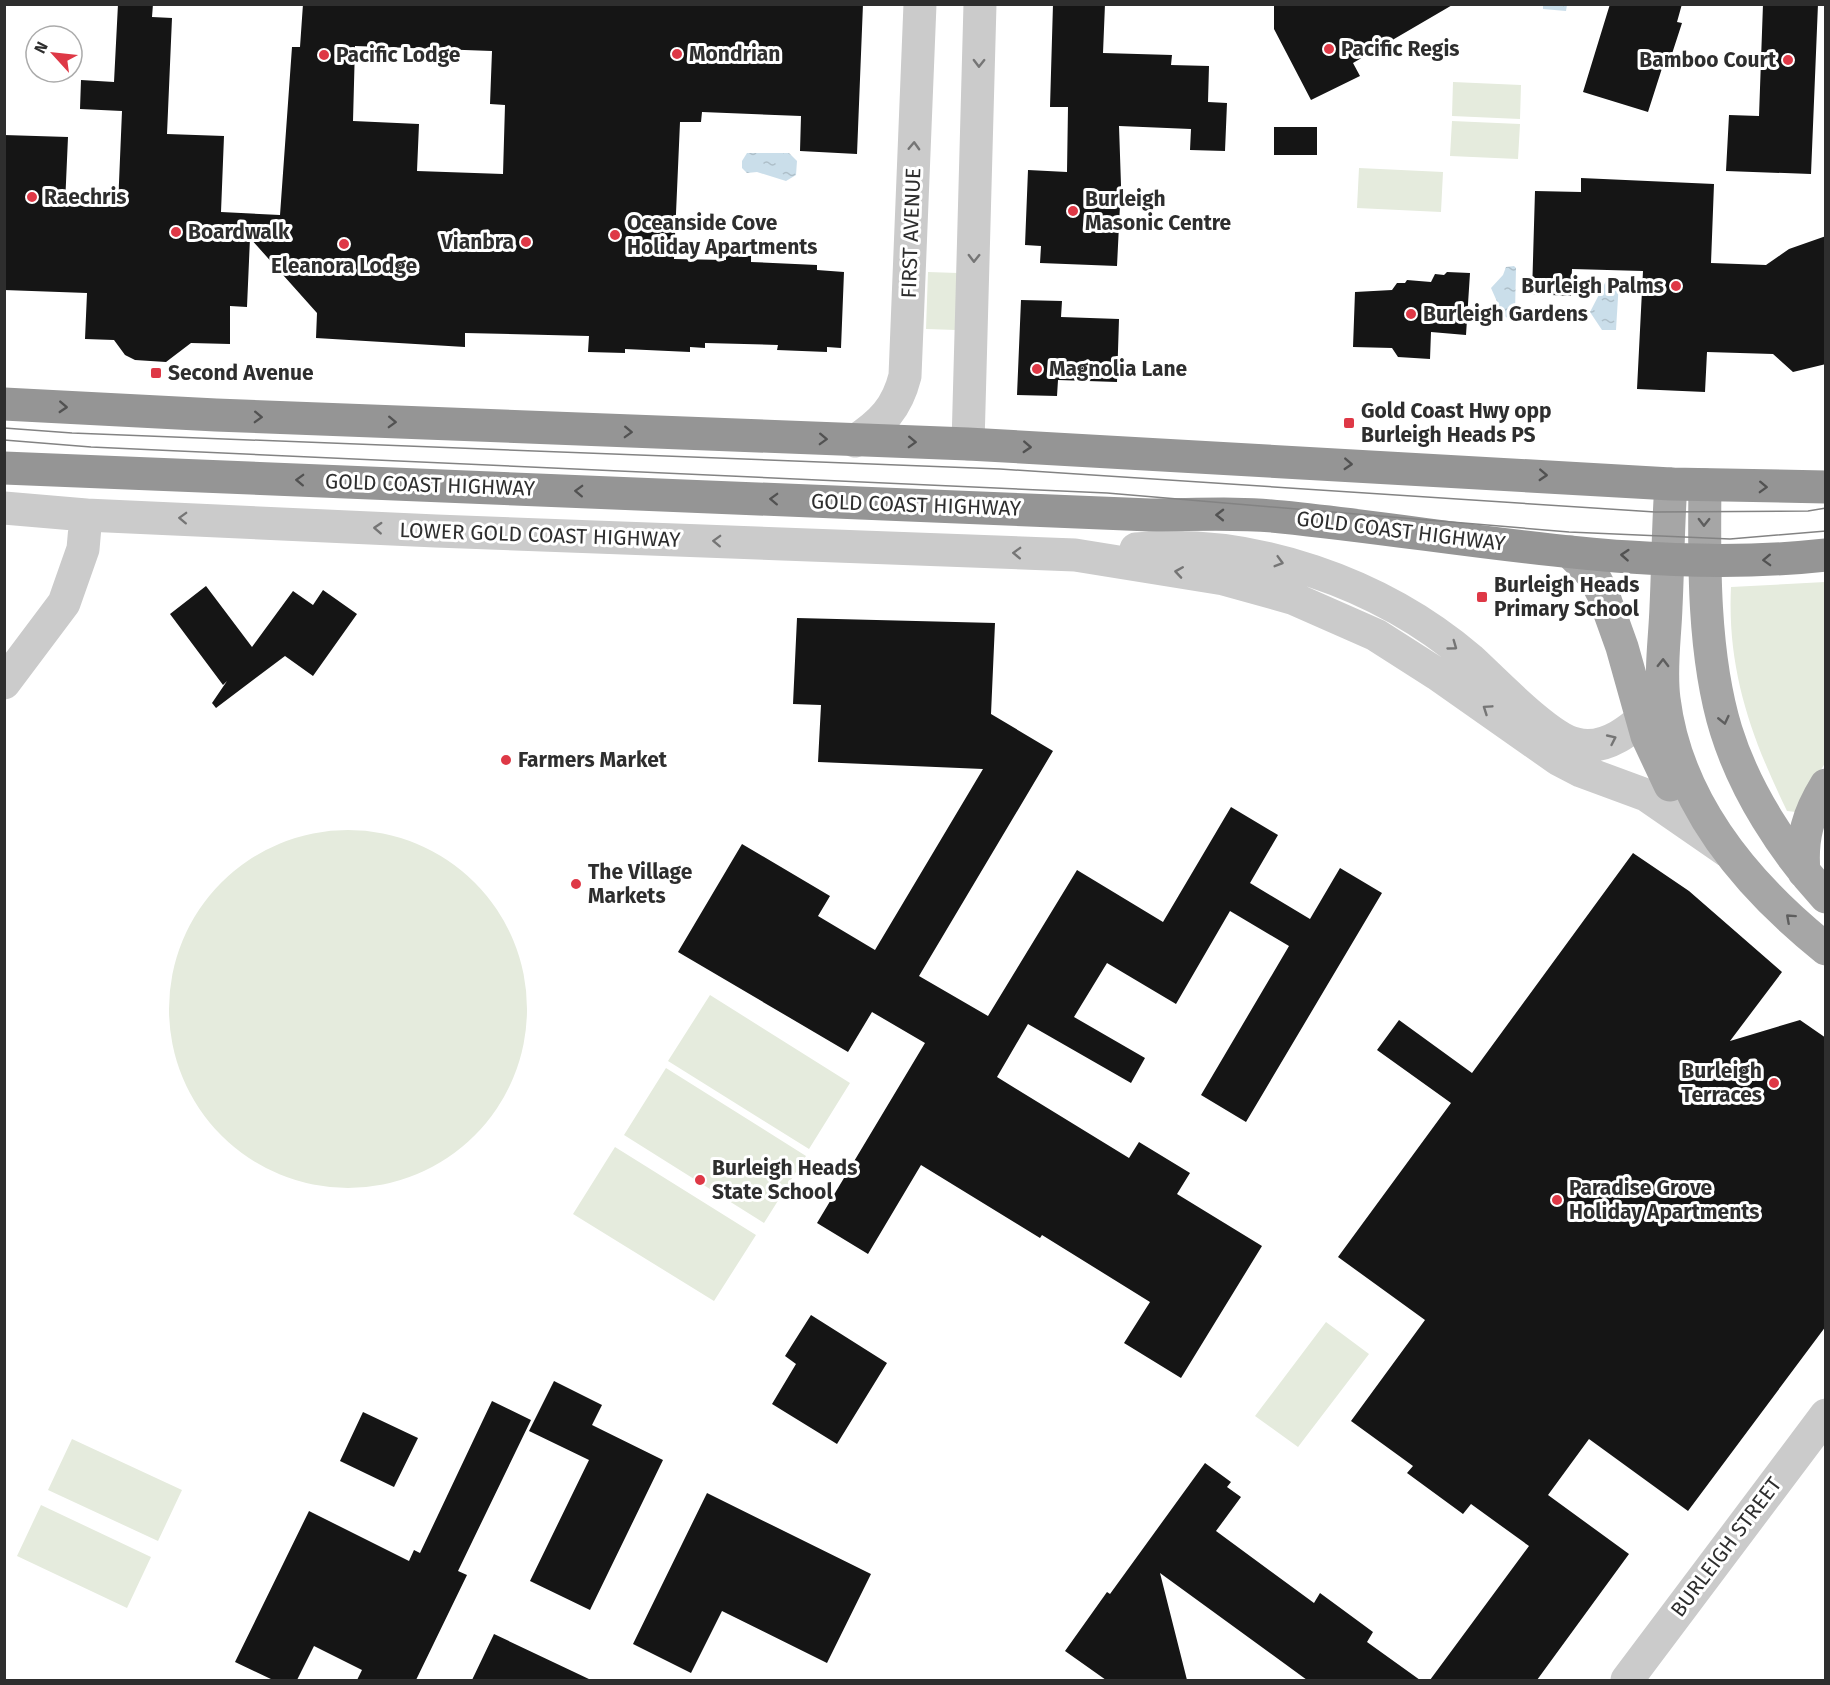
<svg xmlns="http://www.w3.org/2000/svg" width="1830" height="1685" font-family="'Fira Sans',sans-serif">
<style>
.green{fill:#e5ebdd}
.water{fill:url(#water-ripples)}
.building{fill:#151515;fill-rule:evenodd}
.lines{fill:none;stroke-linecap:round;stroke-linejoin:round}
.minor{stroke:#cbcbcb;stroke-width:33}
.major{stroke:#a6a6a6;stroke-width:33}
.highway{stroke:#959595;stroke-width:33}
.tram{stroke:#838383;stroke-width:1.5}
.oneway{stroke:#757575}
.oneway2{stroke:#525252}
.oneway3{stroke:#5e5e5e}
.poi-dot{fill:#de3846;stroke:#fff;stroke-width:2}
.labels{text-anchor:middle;stroke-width:6;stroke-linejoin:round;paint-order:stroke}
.poi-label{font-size:21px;font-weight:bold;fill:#2e2e2e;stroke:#fff;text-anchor:start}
.street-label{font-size:21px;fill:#2e2e2e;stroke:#fff}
</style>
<defs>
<pattern id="water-ripples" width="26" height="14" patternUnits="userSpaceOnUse" patternTransform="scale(1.5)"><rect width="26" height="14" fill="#cadeea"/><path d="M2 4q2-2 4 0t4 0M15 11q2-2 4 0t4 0" fill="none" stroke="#aebfc9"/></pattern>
</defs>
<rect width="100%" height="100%" fill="#fff"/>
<path class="green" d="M1453,82L1521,85L1520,119L1452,116Z
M1452,121L1520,124L1518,159L1450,156Z
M1359,168L1443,172L1441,212L1357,208Z
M928,272L958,273L956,330L926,329Z
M1825,582V763L1796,812L1787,811C1751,737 1727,670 1731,587Z
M169 1009a179 179 0 1 1 358 0a179 179 0 1 1-358 0Z
M710,995L850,1083L809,1149L668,1061Z
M666,1068L806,1156L764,1223L624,1135Z
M615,1147L756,1235L714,1301L573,1214Z
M1326,1322L1369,1354L1298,1447L1255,1416Z
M72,1439L182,1490L158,1541L48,1490Z
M41,1505L151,1557L127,1608L17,1556Z"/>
<path class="water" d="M1543,5V4L1567,5L1566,11L1543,9Z
M747,153H789L797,161L796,175L786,181L757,172L747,173L742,168V161Z
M1514,266L1516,268L1515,313L1509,319L1503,315L1491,288L1503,275L1506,267Z
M1606,281H1619L1616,330H1602L1590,312Z"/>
<path class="building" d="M118,4H153L152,17L172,18L167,134L224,136L221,212L280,215L292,47H300L303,4H863L857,154L800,151L801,116L702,112L701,122H680L674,259L726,260V255L751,256V262L817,265V270L844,272L841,348L827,347V352L777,350L778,345L705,343V348L690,347V352L625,349V353L588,352L589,336L465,333V347L316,338L317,313L250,238L247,307L230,306V344L191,343L166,362L135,360L125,355L114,340L85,339L87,293L4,290V135L68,137L65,205L118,206L122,111L80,109L81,80L114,82ZM355,46L492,51L490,104L505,105L503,174L417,171L419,124L353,121Z
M1053,4H1105L1103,53L1172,55L1171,65L1209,66L1208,102L1227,103L1225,151L1190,150L1191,129L1119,126L1121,185L1117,266L1040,263L1041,246L1025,245L1028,170L1067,172L1068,107H1050Z
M1274,4H1454L1353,63L1360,76L1311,100L1274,29Z
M1610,4H1682L1677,22L1682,23L1669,63L1664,62L1648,112L1583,92Z
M1763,4H1818L1811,174L1726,171L1729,115L1759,116Z
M1274,127H1317V155H1274Z
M1581,178L1714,184L1711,263L1766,265L1789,249L1826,236V364L1793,372L1773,354L1707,352L1705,392L1637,389L1643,271L1572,269L1571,296L1532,294L1535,191L1581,192Z
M1447,272L1470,273L1466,335L1431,332L1430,359L1398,357L1392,348L1353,347L1355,292L1392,290L1397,283H1405L1407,280L1431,282L1435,274L1444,275Z
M1021,300L1062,301L1061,317L1119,319L1117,382L1058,380L1057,396L1017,395Z
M206,586L252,647L293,591L313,605L323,590L357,614L313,676L285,656L216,708L212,703L227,681L223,685L170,614Z
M797,618L995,623L991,714L1053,751L919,976L988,1016L1077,870L1163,922L1231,807L1278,835L1250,883L1310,919L1340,868L1382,893L1246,1122L1201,1095L1289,946L1230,911L1176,1004L1107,963L1074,1017L1145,1058L1131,1083L1028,1024L997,1077L1129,1158L1139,1142L1190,1173L1177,1194L1262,1246L1181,1378L1124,1343L1150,1302L1042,1235L1040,1238L921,1165L868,1254L817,1223L925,1043L872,1012L848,1052L678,952L742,844L830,896L818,916L875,950L983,769L818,762L821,705L793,704Z
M1633,853L1689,891L1782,972L1730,1041L1800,1020L1826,1038V1326L1688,1511L1589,1439L1548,1495L1629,1554L1537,1680H1430L1529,1546L1471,1504L1463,1514L1407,1473L1413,1466L1351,1421L1425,1320L1338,1257L1451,1103L1377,1050L1399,1020L1472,1073Z
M811,1315L887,1363L837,1444L772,1404L796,1364L785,1356Z
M554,1381L602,1405L592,1425L663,1460L590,1610L530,1581L589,1460L529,1431Z
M492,1401L531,1420L458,1571L467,1575L416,1680H357L362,1670L314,1646L297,1680H273L235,1662L309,1511L409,1561L414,1550L420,1553Z
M363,1412L418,1438L394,1487L340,1461Z
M1205,1463L1231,1482L1227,1487L1241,1497L1216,1531L1314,1603L1320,1593L1373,1632L1367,1642L1420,1680H1307L1160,1573L1187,1680H1106L1065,1651L1107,1592L1110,1594Z
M707,1493L871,1574L827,1663L722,1611L691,1673L633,1644Z
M494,1634L591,1680H472Z"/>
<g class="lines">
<path class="minor" d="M855,441C882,423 897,408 905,376L920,4
M968,444L980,4
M4,508L86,515L436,531L1075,555L1224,579L1292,598L1376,635L1437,674L1558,759L1581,771L1646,795L1727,851
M1136,549C1253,538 1381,583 1470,659C1493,680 1548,738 1576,744C1609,753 1639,722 1662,702
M4,683L64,603L83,549L86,515
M1627,1680L1826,1415"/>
<path class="major" d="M1671,484C1668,525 1668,566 1666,607C1665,638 1660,668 1664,699C1677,803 1746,885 1826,949
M1705,485C1704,562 1703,655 1726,730C1745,791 1783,850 1826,897
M1570,552L1593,575L1603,594L1622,647L1647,736L1670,785
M1804,872C1801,838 1808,814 1826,785"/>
<path class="highway" d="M4,404L216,415L968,444L1671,484L1826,487
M4,468L1150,515C1193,515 1239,512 1282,517C1462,535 1644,575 1826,555"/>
<path class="tram" d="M4,428L72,433L1000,469L1655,512L1808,511L1826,508
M4,440L91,447L1107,493L1569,532L1730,539L1826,531"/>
</g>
<defs><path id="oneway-chevron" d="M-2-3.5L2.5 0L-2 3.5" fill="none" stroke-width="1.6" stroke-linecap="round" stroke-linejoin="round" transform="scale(1.5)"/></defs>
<g class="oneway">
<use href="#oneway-chevron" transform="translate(979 63) rotate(91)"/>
<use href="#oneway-chevron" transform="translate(914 146) rotate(-88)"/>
<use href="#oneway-chevron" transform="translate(974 258) rotate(91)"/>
<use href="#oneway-chevron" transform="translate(183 518) rotate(-178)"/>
<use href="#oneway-chevron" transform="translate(378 528) rotate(-177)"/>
<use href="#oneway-chevron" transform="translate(717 541) rotate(-178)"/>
<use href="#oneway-chevron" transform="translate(1017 553) rotate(-178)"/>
<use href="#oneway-chevron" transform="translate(1279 562) rotate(16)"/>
<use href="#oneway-chevron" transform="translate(1179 572) rotate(-171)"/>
<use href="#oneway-chevron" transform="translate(1453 646) rotate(36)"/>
<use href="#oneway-chevron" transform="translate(1487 709) rotate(-146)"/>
<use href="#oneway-chevron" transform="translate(1612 739) rotate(-25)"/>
</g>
<g class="oneway2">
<use href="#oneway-chevron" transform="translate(63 407) rotate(3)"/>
<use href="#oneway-chevron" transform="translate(258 417) rotate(2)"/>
<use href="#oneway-chevron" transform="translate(392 422) rotate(2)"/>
<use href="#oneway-chevron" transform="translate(628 432) rotate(2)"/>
<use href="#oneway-chevron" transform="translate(823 439) rotate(2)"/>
<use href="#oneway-chevron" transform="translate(912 442) rotate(2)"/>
<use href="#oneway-chevron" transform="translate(1027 447) rotate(3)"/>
<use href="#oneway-chevron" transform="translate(1348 464) rotate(3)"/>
<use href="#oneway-chevron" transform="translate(1543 475) rotate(3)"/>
<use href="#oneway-chevron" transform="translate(300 480) rotate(-178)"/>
<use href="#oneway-chevron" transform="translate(1763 487) rotate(2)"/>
<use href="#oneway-chevron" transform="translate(579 491) rotate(-178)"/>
<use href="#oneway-chevron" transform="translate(774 499) rotate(-178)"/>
<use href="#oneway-chevron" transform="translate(1220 515) rotate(-179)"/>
<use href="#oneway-chevron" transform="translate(1625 555) rotate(-176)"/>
<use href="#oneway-chevron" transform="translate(1767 560) rotate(178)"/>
</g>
<g class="oneway3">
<use href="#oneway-chevron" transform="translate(1704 522) rotate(91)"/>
<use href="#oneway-chevron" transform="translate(1663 663) rotate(-89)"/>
<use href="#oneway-chevron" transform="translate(1724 720) rotate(77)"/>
<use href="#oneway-chevron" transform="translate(1790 918) rotate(-138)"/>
</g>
<g class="poi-dot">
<circle cx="1329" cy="49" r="6"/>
<circle cx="677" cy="54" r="6"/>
<circle cx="324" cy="55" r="6"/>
<circle cx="1788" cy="60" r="6"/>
<circle cx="32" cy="197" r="6"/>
<circle cx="1073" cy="211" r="6"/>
<circle cx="176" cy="232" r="6"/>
<circle cx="615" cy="235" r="6"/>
<circle cx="526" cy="242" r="6"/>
<circle cx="344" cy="244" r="6"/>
<circle cx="1676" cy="286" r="6"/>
<circle cx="1411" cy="314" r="6"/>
<circle cx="1037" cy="369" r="6"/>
<rect x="150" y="367" width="12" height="12" rx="3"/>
<rect x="1343" y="417" width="12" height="12" rx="3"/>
<rect x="1476" y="591" width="12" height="12" rx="3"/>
<circle cx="506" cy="760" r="6"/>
<circle cx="576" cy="884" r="6"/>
<circle cx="1774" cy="1083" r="6"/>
<circle cx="700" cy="1180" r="6"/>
<circle cx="1557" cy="1200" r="6"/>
</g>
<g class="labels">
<g class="poi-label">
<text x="1341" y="56">Pacific Regis</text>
<text x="689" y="61">Mondrian</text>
<text x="336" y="62">Pacific Lodge</text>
<text x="1776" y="67" text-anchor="end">Bamboo Court</text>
<text x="44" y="204">Raechris</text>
<text x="1085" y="206">Burleigh<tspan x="1085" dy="24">Masonic Centre</tspan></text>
<text x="627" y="230">Oceanside Cove<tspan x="627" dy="24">Holiday Apartments</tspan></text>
<text x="188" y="239">Boardwalk</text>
<text x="514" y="249" text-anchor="end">Vianbra</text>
<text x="344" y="273" text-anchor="middle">Eleanora Lodge</text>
<text x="1664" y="293" text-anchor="end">Burleigh Palms</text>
<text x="1423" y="321">Burleigh Gardens</text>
<text x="1049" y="376">Magnolia Lane</text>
<text x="168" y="380">Second Avenue</text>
<text x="1361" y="418">Gold Coast Hwy opp<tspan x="1361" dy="24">Burleigh Heads PS</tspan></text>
<text x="1494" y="592">Burleigh Heads<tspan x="1494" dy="24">Primary School</tspan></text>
<text x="518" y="767">Farmers Market</text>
<text x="588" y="879">The Village<tspan x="588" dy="24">Markets</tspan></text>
<text x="1762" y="1078" text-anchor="end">Burleigh<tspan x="1762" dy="24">Terraces</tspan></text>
<text x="712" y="1175">Burleigh Heads<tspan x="712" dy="24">State School</tspan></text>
<text x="1569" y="1195">Paradise Grove<tspan x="1569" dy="24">Holiday Apartments</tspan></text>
</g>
<g class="street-label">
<text transform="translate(911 233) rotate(-88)" y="7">FIRST AVENUE</text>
<text transform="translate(430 485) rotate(2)" y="7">GOLD COAST HIGHWAY</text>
<text transform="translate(916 505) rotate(2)" y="7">GOLD COAST HIGHWAY</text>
<text transform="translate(1401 531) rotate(7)" y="7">GOLD COAST HIGHWAY</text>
<text transform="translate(540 535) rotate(2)" y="7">LOWER GOLD COAST HIGHWAY</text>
<text transform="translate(1726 1547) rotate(-53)" y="7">BURLEIGH STREET</text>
</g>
</g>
<rect width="1830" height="1685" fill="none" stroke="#2e2e2e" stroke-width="12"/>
<g transform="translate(54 54) rotate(297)"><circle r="28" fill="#ffffff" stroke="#ababab" stroke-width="1.5"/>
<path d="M0-4.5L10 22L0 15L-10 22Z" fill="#de3846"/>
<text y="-9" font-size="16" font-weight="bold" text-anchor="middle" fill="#2e2e2e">N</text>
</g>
</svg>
